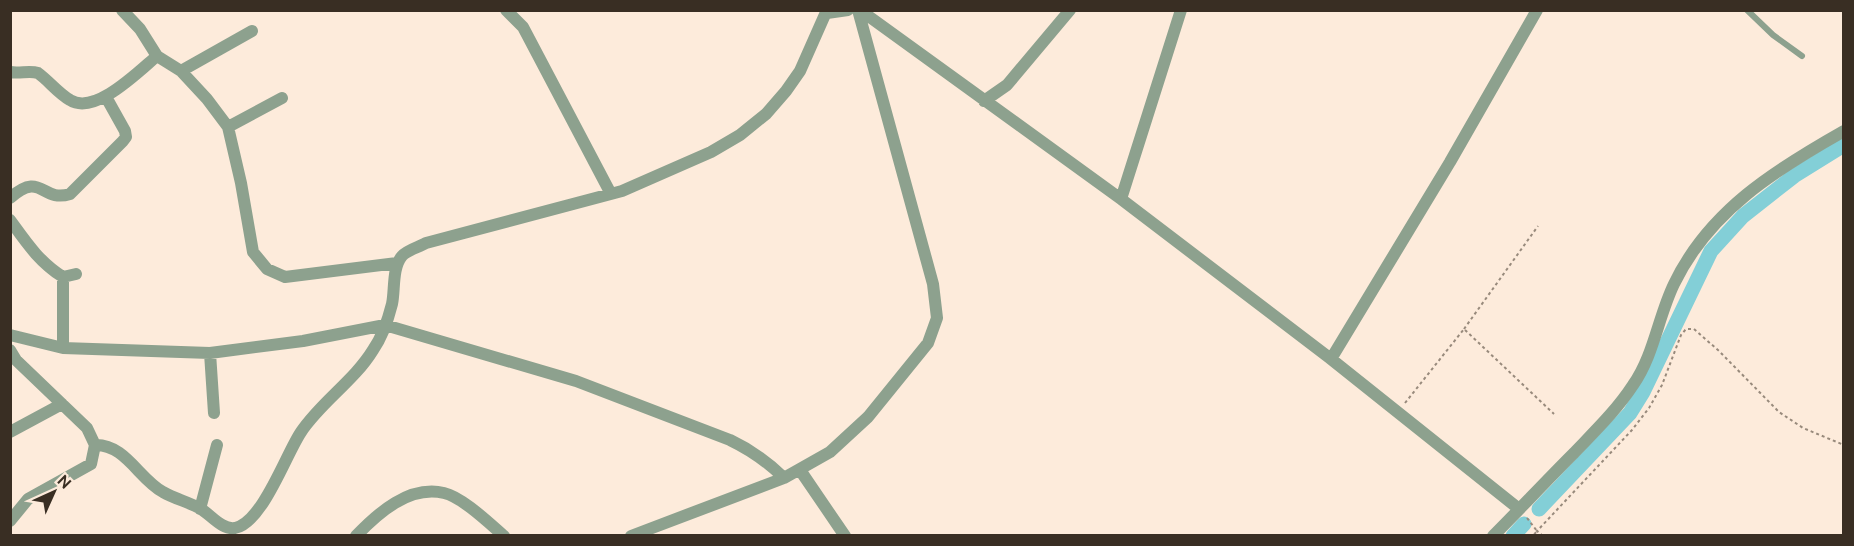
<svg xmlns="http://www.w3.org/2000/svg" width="1854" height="546" font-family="Ubuntu,sans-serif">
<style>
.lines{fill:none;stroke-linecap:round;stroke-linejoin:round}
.canal{stroke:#83cfd7;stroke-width:15}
.path{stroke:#988a7c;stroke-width:2;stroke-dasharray:3 3;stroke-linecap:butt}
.service{stroke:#8da18e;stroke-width:6}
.minor{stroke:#8da18e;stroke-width:12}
</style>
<rect width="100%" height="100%" fill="#fdebdb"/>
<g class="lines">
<path class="canal" d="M1539,509L1630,413L1643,392L1711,251L1743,216L1794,176L1844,145
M1513,536L1524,524"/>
<path class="path" d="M1464,329L1538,226
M1405,403L1464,329L1554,414
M1527,518L1537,531L1533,536
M1543,536L1537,531L1632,430L1649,408L1662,385L1681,335L1686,329H1694L1719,351L1779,412L1803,428L1844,445"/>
<path class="service" d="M1747,10L1773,35L1802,56"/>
<path class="minor" d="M122,10L140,29L157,56L181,71L207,99L228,127L241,183L253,252L267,269L285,277L397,263
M506,10L523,27L611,194
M860,10L1121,199L1331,359L1519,509
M827,13L848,10
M181,71L252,31
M10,72C20,74 29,70 38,73C49,81 58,93 70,100C95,116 139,71 157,56
M984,101L1007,85L1070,10
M228,127L282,98
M10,198C42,170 41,203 70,194L123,141L126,137L125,131L106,97
M1121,199L1181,10
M10,220C26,242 39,262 63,277L76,274
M63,277V348
M10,335L63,348L210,353L303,341L385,325L576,381L730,440C751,450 767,461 784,478
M10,350L16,360L87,428L95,445L91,464L28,499L10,521
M210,353L214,413
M1331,359L1450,162L1537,10
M10,432L62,404
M95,445C125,444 139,479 163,492C175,499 189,502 201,509C211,515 222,530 235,528C263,522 286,454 301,432C321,402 354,381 373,350C382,337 388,320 392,304C395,290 392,268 402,256C407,250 419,247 426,243L622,191L711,152L740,135L766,114L786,91L800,71L827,10
M800,470L845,536
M200,509L217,445
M356,536C378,513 409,485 444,493C462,497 489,523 504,536
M631,536L784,478L830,452L868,417L928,343L937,318L933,284L858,10
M1493,536C1520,509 1546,481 1573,454C1594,432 1616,411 1633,385C1654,355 1658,317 1674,284C1709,211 1775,170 1844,131"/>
</g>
<rect width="1854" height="546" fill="none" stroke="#392e23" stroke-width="24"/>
<g transform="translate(54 492) rotate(45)" stroke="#fdebdb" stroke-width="4.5" paint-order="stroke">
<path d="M0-4.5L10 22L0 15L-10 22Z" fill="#392e23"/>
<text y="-9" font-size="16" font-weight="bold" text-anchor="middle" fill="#392e23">N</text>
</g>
</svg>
